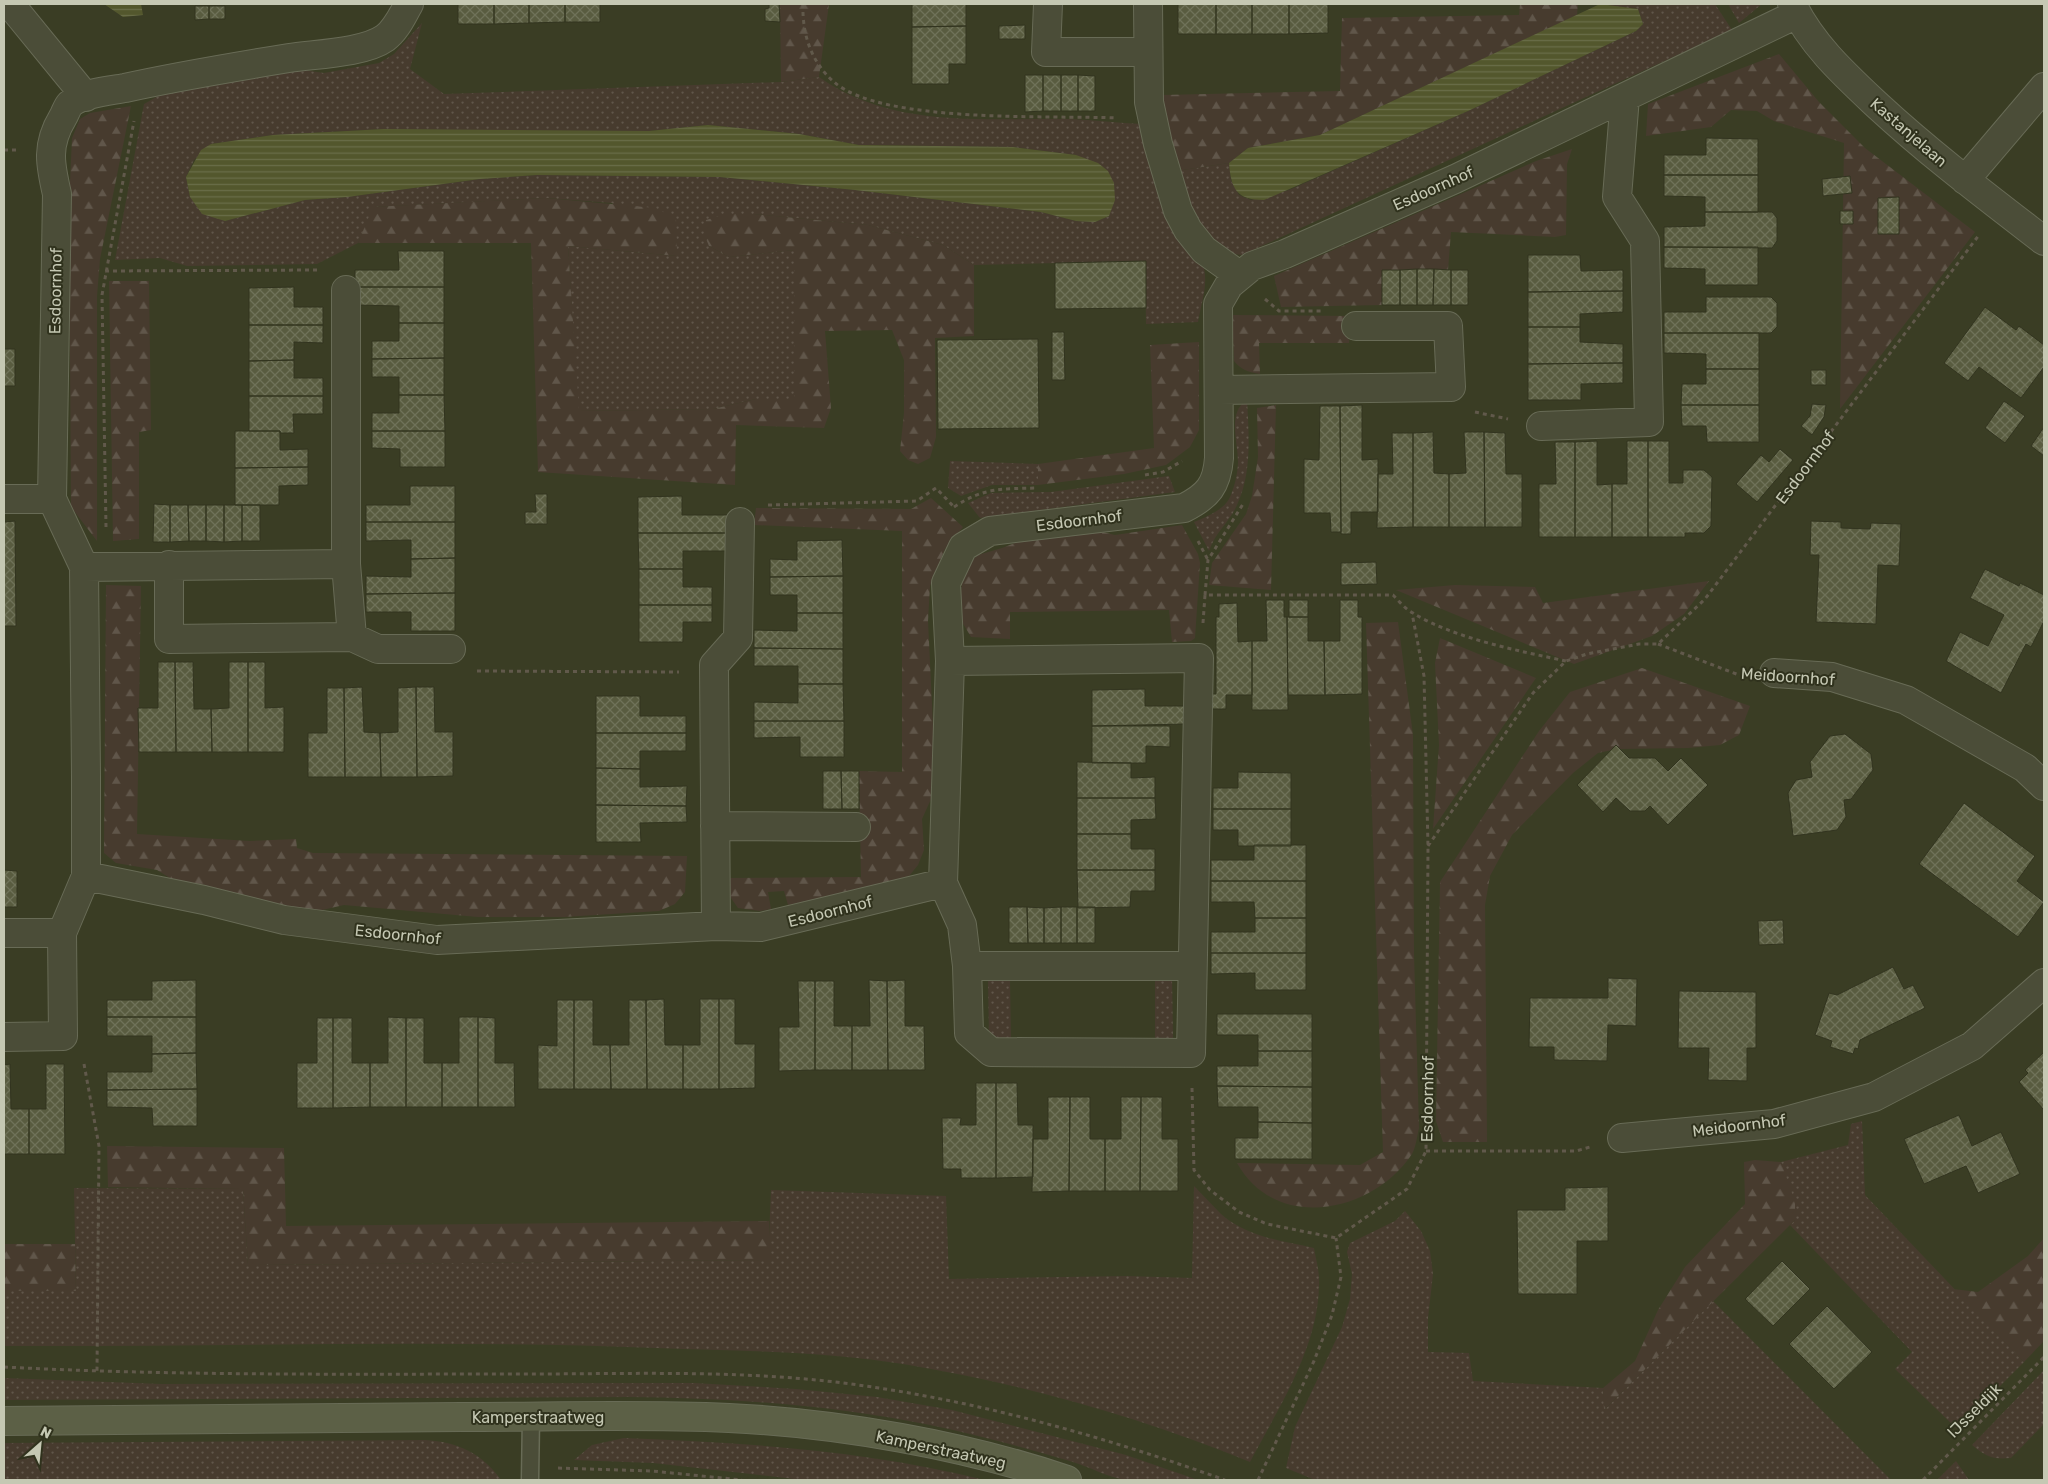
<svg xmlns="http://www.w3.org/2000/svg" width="2048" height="1484" font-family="Rubik,sans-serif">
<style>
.grass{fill:url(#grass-dots);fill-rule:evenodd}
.forest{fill:url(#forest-firs)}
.water{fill:url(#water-rules)}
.building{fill:url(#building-cross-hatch);stroke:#32341f}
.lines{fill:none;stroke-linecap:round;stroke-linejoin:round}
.service-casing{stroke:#686b56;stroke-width:19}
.minor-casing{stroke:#686b56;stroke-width:30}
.secondary-casing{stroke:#686b56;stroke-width:30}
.path{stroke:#61594b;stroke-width:3;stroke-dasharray:4 4;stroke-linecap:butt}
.service{stroke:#4b4d38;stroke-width:16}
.minor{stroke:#4b4d38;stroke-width:28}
.secondary{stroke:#5c6046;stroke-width:28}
.labels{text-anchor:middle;stroke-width:4;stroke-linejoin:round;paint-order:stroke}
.street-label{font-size:16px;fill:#c5c8b3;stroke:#30321d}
</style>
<defs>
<pattern id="grass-dots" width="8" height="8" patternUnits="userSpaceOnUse" patternTransform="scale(1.25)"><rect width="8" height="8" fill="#473b2e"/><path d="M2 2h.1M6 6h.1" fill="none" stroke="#60564a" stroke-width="1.8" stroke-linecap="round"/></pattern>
<pattern id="forest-firs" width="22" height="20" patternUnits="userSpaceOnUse" patternTransform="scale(1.25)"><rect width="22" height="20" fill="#473b2e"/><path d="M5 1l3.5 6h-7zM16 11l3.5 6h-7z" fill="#60564a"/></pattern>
<pattern id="water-rules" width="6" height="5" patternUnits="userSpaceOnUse" patternTransform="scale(1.25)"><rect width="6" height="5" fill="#53572d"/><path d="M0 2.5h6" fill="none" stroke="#6a6e49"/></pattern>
<pattern id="building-cross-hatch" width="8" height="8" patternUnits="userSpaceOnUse" patternTransform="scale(1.25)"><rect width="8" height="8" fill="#595c40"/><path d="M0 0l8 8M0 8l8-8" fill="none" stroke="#6f7259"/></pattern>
</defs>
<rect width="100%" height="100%" fill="#3a3d24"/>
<path class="grass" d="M1605,4H1715L1732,30L1242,255C1200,251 1189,204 1176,171L1229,163L1231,180L1239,195L1251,200L1289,190L1468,111L1636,31L1643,24L1638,9L1616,7Z
M1728,4H1762L1739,23Z
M422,23L410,69L444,94L781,82L819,77C892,129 984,118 1069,119C1094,120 1118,123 1142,124L1204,268C1208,286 1201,304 1198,322L1146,324L1145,261L974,265L943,245L868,225L753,214H726L709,246L729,257L794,250V399H756L713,409L578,411L568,246L677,256L612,203L546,198L374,207L358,243L317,264L187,266L160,258L115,260L144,104L174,87L290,68L324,73L379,63L394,54ZM708,125L799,134L859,145L1013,147L1076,155L1109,216L1095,222L1076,221L1041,212L855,190L720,177L537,175L480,179L347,197L305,200L225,221L190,197L186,177L194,160L211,144L273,135L384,129L575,132L649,131Z
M1247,400C1249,435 1252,473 1237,505C1229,523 1216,531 1209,551L1194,522C1206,517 1223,510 1229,499C1234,490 1238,472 1238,462C1238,442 1227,412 1247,400Z
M950,461L1038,464V485H992L961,496L948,488Z
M1169,476L1175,492L980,518L968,503L991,493L1051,492Z
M1155,978H1172L1173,1038H1155Z
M988,979H1010L1011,1038H989Z
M1862,1121L1865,1195L2024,1362L1957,1429L1895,1369L1912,1352L1790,1225L1795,1220L1781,1162L1848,1145L1851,1124Z
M1194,1186C1203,1195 1212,1205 1221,1214C1247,1237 1282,1241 1314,1248C1316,1260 1320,1273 1319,1286C1318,1348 1278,1409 1250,1462C1140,1417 1026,1385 909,1365C826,1351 740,1351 656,1348C439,1339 221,1347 4,1346V1291H76L74,1188L243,1189L248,1265L768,1260L771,1190L946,1196L949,1279L1127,1276L1192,1278Z
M1405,1211L1421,1231L1430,1251L1433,1274L1428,1318V1352L1469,1353L1473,1381L1603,1388L1605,1409L1713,1301L1891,1480H1315L1286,1468L1295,1427L1342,1327L1350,1299L1352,1274L1347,1252L1350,1243L1395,1221Z
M2044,1370V1424L2011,1458C1993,1460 1985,1456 1972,1445Z
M4,1378L161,1384L694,1383L796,1389L877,1397L952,1410L1126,1455L1198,1480C1175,1480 1150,1483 1126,1480C1109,1478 1090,1467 1073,1462C1026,1448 978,1435 930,1425C831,1405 731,1398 630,1397L4,1400Z
M624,1438C748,1443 864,1450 985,1480H803L653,1463L574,1460L592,1445Z
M425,1440C458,1442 482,1453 501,1480H4V1443Z
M1956,1461L1969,1480H1937Z"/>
<path class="forest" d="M780,4H829L819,77L781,82Z
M1520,4H1578L1577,15L1320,135L1248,148L1229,163L1176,171L1165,125L1162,95L1340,91L1342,18L1519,15Z
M1779,54L1819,102L1865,148L1975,232L1840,409L1844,143L1774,121L1757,111L1731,110L1711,127L1646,136L1648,104Z
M131,106L100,259L97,296V541L71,507L69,204L72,138L80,119L90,113Z
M1572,149L1567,164L1566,235L1555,237L1451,232L1448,270H1382V305L1281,307L1274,276L1536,161Z
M546,198L655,208L676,218L677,256L568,246L579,411L713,409L756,399H794V250L729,257L709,246L704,234L706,220L726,214H753L868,225L943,245L974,265V336L935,338L936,437L930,458L918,464L908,460L900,451L904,413V360L892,330L825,331L831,408L824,428L736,425L735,485L538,472L531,243H358L373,207Z
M109,281H149L151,430L139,432V539L113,541Z
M1232,315L1350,316L1349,343H1259L1260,374C1249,372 1241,370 1234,361Z
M1199,342V430L1190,447L1166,465L1124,474L1038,485V464L1154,448L1150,345Z
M1276,405L1271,590L1209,585L1212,563L1246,514L1252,496L1258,457L1257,408Z
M931,498L963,527L945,549L930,586L928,621L936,788L922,819L924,850L918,865L905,881L788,905L784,891L768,892L771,909L760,911L738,908L726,891V878L861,877L859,771L902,772V531L754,525L756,508L911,509Z
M1182,525L1198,554L1200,563L1195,638L1191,641L1172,642L1169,610L1010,612V639L971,637L958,615L963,575L970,562L978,555L1002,548L1035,535L1089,529L1115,535Z
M1709,581L1684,614L1652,636L1574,664L1396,590L1455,585L1535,587L1543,603Z
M106,585L141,586L137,834L250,841L296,839L297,848L313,853L687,856L685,892L675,904L659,911L564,917H478L344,905L309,913L186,888L157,870L116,863L104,853Z
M1398,622L1413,735L1414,954L1419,1128C1417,1136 1416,1147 1412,1154C1373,1213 1276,1233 1237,1163L1360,1165L1383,1152L1366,623Z
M1440,638L1536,678L1433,829L1439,745L1435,663Z
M1642,668L1750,706L1739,735L1720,745L1688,748L1617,749L1598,753L1573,773L1512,835L1490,876L1485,905L1487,1142H1443L1436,1121L1440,882L1539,731L1570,692Z
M107,1146L284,1148L286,1226L769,1221V1260L248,1265L243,1189L108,1187Z
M1755,1160L1781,1162L1795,1202V1220L1604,1410L1603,1388L1635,1361L1658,1310L1685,1267L1745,1204L1744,1162Z
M2044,1238V1341L2024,1362L1953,1289L1978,1292L2028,1256Z
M4,1244H75L76,1291H4Z"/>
<path class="water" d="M104,4H141L143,15L123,17Z
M1600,4L1638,9L1643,24L1636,31L1468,111L1264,200C1236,200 1231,188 1229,163L1248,148L1320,135Z
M708,125L799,134L859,145L1013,147L1076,155L1098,163L1108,171L1114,183L1115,200L1109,216L1095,222L1076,221L1041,212L855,190L720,177L537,175L480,179L347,197L305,200L225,221L202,214L190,197L186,177L201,150L211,144L273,135L384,129L649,131Z"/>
<path class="building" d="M458,4H494V24H458Z
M494,4H529V23L494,24Z
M529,4H565V22L529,23Z
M565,4H600V22H565Z
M769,4H779L780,22L765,21V9L769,8Z
M912,4H966V26L912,27Z
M1178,4H1216V34H1178Z
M1216,4H1252V34H1216Z
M1252,4H1289V34H1252Z
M1289,4H1328V33L1289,34Z
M195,6H209V19L195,20Z
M209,6H225V19H209Z
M1025,25V39H999V26Z
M966,26V64H949V84H912V27Z
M1025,75H1043V111L1025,112Z
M1043,75H1061V111H1043Z
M1061,75H1078V111H1061Z
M1078,75L1095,76V111H1078Z
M1706,138L1758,139V175H1664V155H1706Z
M1664,175H1758V212H1705V197L1664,196Z
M1850,176L1852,193L1823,196L1822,179Z
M1899,197V234H1878V198Z
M1840,211H1853V224H1840Z
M1705,212H1772L1777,218V241L1772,248L1664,247V227L1705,226Z
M1664,247H1758V285H1705V269L1664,268Z
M398,251H444V287H355V270H399Z
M1528,255H1580L1581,271L1623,270V291L1528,292Z
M1146,261V308L1055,309V263Z
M1417,269V305H1400V270Z
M1417,269H1434L1433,305H1417Z
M1434,269L1451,270V305H1433Z
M1382,270H1400V305H1382Z
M1451,270H1468V305H1451Z
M294,287V307H323V325H249V288Z
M355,287H444V323H399V306L355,305Z
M1623,291V312L1580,314V327H1528V292Z
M1706,297H1771L1777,303V327L1771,333H1664V312H1706Z
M1985,307L2016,330L2019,326L2044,345V367L2021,398L1979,367L1968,381L1944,363Z
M399,323H444V358L372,359V341H399Z
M249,325H323V343L294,342V360L249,361Z
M1528,327H1580V342L1623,344V363L1528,364Z
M1052,332H1064L1065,380H1052Z
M1664,333H1759V369H1706V354L1664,353Z
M1038,339L1039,428L938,429L937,340Z
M4,349H15V386H4Z
M444,358V395H399V377H372V359Z
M294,360V378H323V396H249V361Z
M1623,363V383L1581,384V400H1528V364Z
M1706,369H1759V405H1681L1682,384H1706Z
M1811,370H1826V385H1811Z
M399,395H444L445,431H372V413H399Z
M249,396H323V414H293L294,433H280V431H249Z
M2004,401L2025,416L2005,443L1985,428Z
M1812,404L1826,405L1824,417L1812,435L1801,426L1810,416Z
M1362,405V460L1378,459V512H1351V534H1341L1340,406Z
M1681,405H1759V442H1707L1706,426H1682Z
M1320,406H1340L1341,532H1331L1330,513H1304V459L1319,460Z
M2044,427V456L2031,446Z
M235,431H280V450L308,449V467L235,468Z
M372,431H445V467H400V449L372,448Z
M1433,432L1434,473L1449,474V527H1413V433Z
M1464,432H1484L1485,527H1449V474L1466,473Z
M1484,432L1505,433L1506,474H1522V527H1485Z
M1392,433H1413V527L1377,528L1378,474H1393Z
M1597,441V485L1612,484V537H1575V442Z
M1627,441H1648V537H1612V484H1627Z
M1648,441H1669V483H1683V470H1704L1712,477L1711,526L1704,533H1685V537H1648Z
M1555,442H1575V537H1539V484H1556Z
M1780,449L1793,460L1757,502L1736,484L1761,455L1769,462Z
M308,467V485L279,486V505H235V468Z
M410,486H455V522H366V505H410Z
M535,494H547V524H525V512H536Z
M682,496V515H728V533H638V497Z
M154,504L170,505V542H153Z
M170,505H188L189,541L170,542Z
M188,505H206V541H189Z
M206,505H224V542L206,541Z
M224,505H242V541L224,542Z
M242,505H260V541H242Z
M15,521L16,626H4V522Z
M1811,521L1841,522V528L1870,529L1871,523L1901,524L1899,566L1878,565L1876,624L1816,622L1819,555H1810Z
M366,522H455V558L411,559V540L366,541Z
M638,533H728V551H683V569H639Z
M842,540L843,576L770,577V559L797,560V541Z
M455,558V593L366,594V576L411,577V559Z
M1376,562L1377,584L1341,585V563Z
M639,569H683V587H712V605H639Z
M1985,569L2019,586L2020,583L2044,595V621L2031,647L2026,644L2001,693L1946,661L1960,632L1988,646L2004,615L1970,598Z
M843,576V613H797V595H770V577Z
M455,593V631H411V612H366V594Z
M1266,600H1284V617H1287L1288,710H1252V641H1267Z
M1289,600H1308V617H1289Z
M1340,600H1358V617H1362V694L1325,695L1324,641H1340Z
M1237,603L1238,642L1252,641V695H1226V709H1212L1211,694H1216V617H1219V604Z
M639,605H712V622H683V642H639Z
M797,613H843V649L754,648V630L797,631Z
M1287,617H1308V641H1324L1325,695H1288Z
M754,648L843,649V684H798V666H754Z
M158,662H175L176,752H139L138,708H158Z
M175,662H193L194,709H211L212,752H176Z
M229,662H248V752H212L211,709L229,708Z
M248,662H265V708L284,707V752H248Z
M798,684H843L844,721H754V702L798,703Z
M362,687L364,732L380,733L381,777H345L344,688Z
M416,687L417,777H381L380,733L398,732V688Z
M416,687H434L435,732H453V776L417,777Z
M327,688H344L345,777H308V733H327Z
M1145,689V706H1187V724L1092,726V690Z
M596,696H640V716H686V733H596Z
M754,721H844V757H800V737L754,738Z
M1092,726H1170V747L1146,746V763H1092Z
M596,733H686V751H640V769L596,768Z
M1845,734L1871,754L1873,770L1851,799L1844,800L1846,817L1837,830L1793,836L1788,793L1796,780L1812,777L1810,762L1830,736Z
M1616,745L1629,758H1655L1668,771L1681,758L1708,785L1668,825L1650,806L1645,811H1630L1616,798L1603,812L1577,785Z
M1077,762L1131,763V778L1155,777V798H1077Z
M596,768L640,769V787L687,786L686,806L596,805Z
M823,771H841L842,809H823Z
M841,771H859V809H842Z
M1238,772L1291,773V809H1213V788H1238Z
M1077,798H1155L1156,819L1131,820V834H1077Z
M1964,803L2035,856L2017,881L2044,902L2018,937L1919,864Z
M596,805L686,806L687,822L640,823L641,842H596Z
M1213,809H1291V846H1238V830H1213Z
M1077,834H1131V849H1155V870H1077Z
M1254,845H1306V881H1211V860H1254Z
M4,870L17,871V907H4Z
M1077,870H1155V891H1131L1130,907L1078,908Z
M1211,881H1306V918H1255L1254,902H1211Z
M1009,907H1027L1028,943H1009Z
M1027,907L1044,908V943H1028Z
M1061,907H1077V943H1061Z
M1061,907V943H1044V908Z
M1077,907H1095V943H1077Z
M1255,918H1306V953H1211V932H1255Z
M1783,920L1784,944L1759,945L1758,921Z
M1211,953H1306V990H1255V973L1211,974Z
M1893,967L1904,989L1913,985L1925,1008L1860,1040L1858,1049L1855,1048L1853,1054L1830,1047L1832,1041L1815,1035L1829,993L1837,995Z
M1608,978L1637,979L1636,1026L1608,1025L1607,1061L1554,1060V1047H1529L1530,998H1608Z
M196,980V1017H107V1000H152V981Z
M869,980L887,981L888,1070H852V1026H870Z
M905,980V1026H924L925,1070H888L887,981Z
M798,981H815V1070L779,1071V1027H799Z
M815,981H834V1026H852V1070H815Z
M1679,991L1756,992V1048H1747V1081L1708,1080L1709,1048H1678Z
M664,999L665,1045H683V1089H647L646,1000Z
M700,999H719V1089H683V1045H700Z
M719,999H735V1044H755V1088L719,1089Z
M557,1000H574V1089H538V1045L557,1046Z
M574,1000H593V1045H610L611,1089H574Z
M629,1000H646L647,1089H611L610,1045H629Z
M1217,1014H1312V1051H1258V1035H1217Z
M107,1017H196V1053L152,1054V1036H107Z
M388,1017L406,1018V1107H370V1063H388Z
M459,1017H478V1107H442V1063H459Z
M478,1017L495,1018V1063H514L515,1107H478Z
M317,1018H333V1108H297V1063H317Z
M333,1018H352V1063H370V1107L333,1108Z
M406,1018H424V1063H442V1107H406Z
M1258,1051H1312V1087L1217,1086V1066H1258Z
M2044,1052V1110L2019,1082L2028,1073L2025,1070Z
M196,1053L197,1089L107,1090V1072H152V1054Z
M10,1064L11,1109H29V1154H4V1065Z
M46,1064H64L65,1154H29V1109H46Z
M976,1083H996V1178H961V1169H943L942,1118H961L960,1125H976Z
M996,1083H1017L1018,1125H1033V1177L996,1178Z
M1217,1086L1312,1087V1123L1258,1122V1107H1218Z
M197,1089V1126H153L152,1108L107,1107V1090Z
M1048,1097H1070L1069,1191L1032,1192L1033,1139H1048Z
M1070,1097H1090V1139H1105V1191H1069Z
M1121,1097H1141L1140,1191H1105V1139H1121Z
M1141,1097H1162V1139H1178V1191H1140Z
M1959,1115L1972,1146L2001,1132L2020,1174L1978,1193L1966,1166L1924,1184L1904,1139Z
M1258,1122L1312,1123V1159H1235V1138H1258Z
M1608,1187V1241H1577V1294H1518L1517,1210H1565V1188Z
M1782,1261L1810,1289L1773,1326L1745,1299Z
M1827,1306L1872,1352L1834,1389L1789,1344Z"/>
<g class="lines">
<g class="service-casing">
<path id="service" d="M530,1480L531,1417"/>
</g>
<g class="minor-casing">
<path id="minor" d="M10,4L86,97
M1048,4L1046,52H1147
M1148,4L1149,102L1158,144L1178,211L1188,230L1204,250L1239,275
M1792,4C1812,45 1844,74 1877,105C1930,154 1987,197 2044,241
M1965,180L2044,87
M1219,390L1451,387L1448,326H1356
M1541,426L1649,422L1645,241L1617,197L1625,97
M4,499H52
M346,564V290
M169,565V639L352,637L378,649H451
M84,567L346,564L352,637
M950,661L1199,658L1191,1053L991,1052L969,1033L967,966L962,925L943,883L950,661L946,583L963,547L990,531L1184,508C1208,496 1217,485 1219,458L1218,304L1229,285L1252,266L1285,254L1455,179L1797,14
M1774,673L1832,677L1906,700L2025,768L2044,786
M715,826L856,827
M86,876L204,900L284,920L437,940L716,926L761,927L943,883
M716,926L714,665L738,638L740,522
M4,933H62
M967,966H1192
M4,1037L63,1036L62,933L86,876V776L84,567L52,499L57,194C50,164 46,145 63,117C65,114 67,107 70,104C82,93 109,91 125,88C179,76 234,67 289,58C315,54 364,53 385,38C396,30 402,16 409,4
M1622,1138L1774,1124L1874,1097L1972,1046L2044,983"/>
</g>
<g class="secondary-casing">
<path id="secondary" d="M4,1421C156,1420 308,1419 461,1417C550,1417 640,1414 729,1418C838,1423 964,1445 1067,1480"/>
</g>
<path class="path" d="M803,4C802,34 811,62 834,82C882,124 1051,115 1117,118
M4,150H17
M105,271L317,270
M1265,299L1279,311H1324
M1475,412L1508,419
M1145,475L1163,472L1182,461
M768,505L917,501L936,488L954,507
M954,507C984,487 1003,489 1037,488
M106,527L102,295L134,121
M1198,541L1208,560
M1205,595L1208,560L1243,504
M1203,623L1205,595H1393C1399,601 1405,609 1413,613C1453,638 1519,651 1566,661
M1658,644L1739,675
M477,671L679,672
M1428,846L1533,693L1566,661L1587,654L1639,644H1658L1705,599L1979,235
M84,1064L99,1146L97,1372
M1192,1088L1194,1170L1210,1190L1239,1212L1267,1224L1336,1238L1407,1189L1426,1151L1428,847L1424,676L1412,613
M1426,1151H1576L1590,1147
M4,1367C177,1376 351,1374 525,1374C628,1374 733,1370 835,1382C969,1398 1099,1435 1225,1480
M558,1468L652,1471L742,1480
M1258,1480L1314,1361L1332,1315L1341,1277L1336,1238
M1923,1480L2044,1357"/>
<use href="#service" class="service"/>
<use href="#minor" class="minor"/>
<use href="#secondary" class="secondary"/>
</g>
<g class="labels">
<g class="street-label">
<text transform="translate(1909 132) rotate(41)" y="6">Kastanjelaan</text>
<text transform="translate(1433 188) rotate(-24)" y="6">Esdoornhof</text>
<text transform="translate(55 291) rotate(-89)" y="6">Esdoornhof</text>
<text transform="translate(1805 467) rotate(-53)" y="6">Esdoornhof</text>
<text transform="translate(1079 520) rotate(-7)" y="6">Esdoornhof</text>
<text transform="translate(1788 676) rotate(4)" y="6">Meidoornhof</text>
<text transform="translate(830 911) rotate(-14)" y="6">Esdoornhof</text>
<text transform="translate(398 934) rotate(6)" y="6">Esdoornhof</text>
<text transform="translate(1427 1099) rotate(-89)" y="6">Esdoornhof</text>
<text transform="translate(1739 1125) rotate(-7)" y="6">Meidoornhof</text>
<text transform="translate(1974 1410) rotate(-45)" y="6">IJsseldijk</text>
<text x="538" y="1423">Kamperstraatweg</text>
<text transform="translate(941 1449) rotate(12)" y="6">Kamperstraatweg</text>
</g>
</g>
<rect width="2048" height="1484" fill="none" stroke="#c5c8b3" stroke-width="10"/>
<g transform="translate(40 1444) rotate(27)" stroke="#30321d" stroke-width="4" paint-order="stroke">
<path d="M0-4L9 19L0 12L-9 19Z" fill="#c5c8b3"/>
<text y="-8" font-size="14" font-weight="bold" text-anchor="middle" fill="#c5c8b3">N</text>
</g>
</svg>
